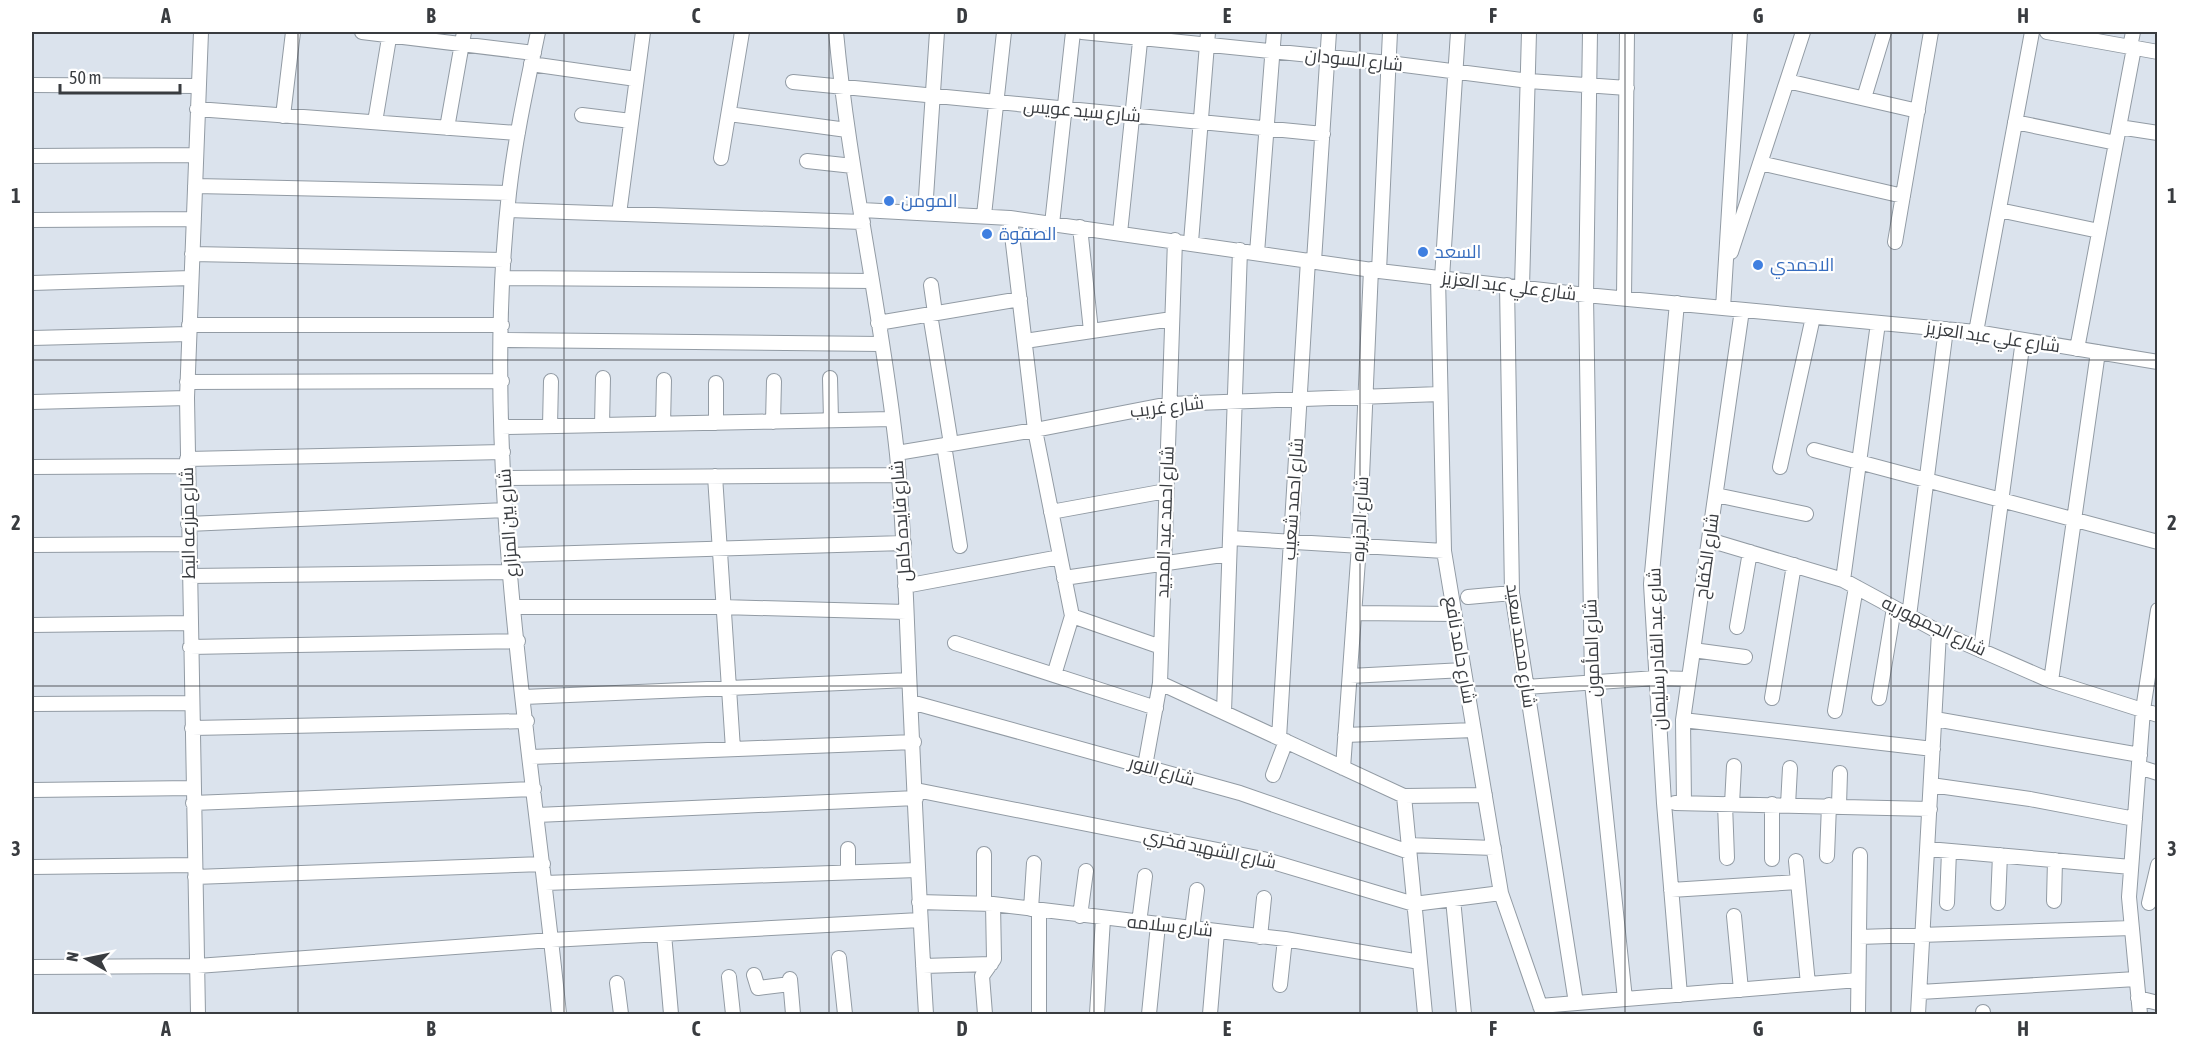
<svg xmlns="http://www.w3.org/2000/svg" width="2189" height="1046" font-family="'Asap Condensed',Cairo,sans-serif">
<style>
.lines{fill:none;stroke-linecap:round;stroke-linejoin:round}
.street-casing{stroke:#929ba4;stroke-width:16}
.street{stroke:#fff;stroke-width:14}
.grid{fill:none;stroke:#393c40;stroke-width:1.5;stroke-opacity:0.55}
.shop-dot{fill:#3f7fe0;stroke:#fff;stroke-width:2}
.labels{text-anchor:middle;stroke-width:4.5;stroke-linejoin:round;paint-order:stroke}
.street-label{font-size:18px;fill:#393c40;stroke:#fff}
.shop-label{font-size:18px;fill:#366cbe;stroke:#fff;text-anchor:start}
.neatline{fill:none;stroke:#393c40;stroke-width:2}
.grid-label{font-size:20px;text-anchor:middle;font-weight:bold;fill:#393c40}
</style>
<rect width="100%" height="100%" fill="#dbe3ed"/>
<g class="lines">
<g class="street-casing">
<path id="street" d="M362,32L534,53
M538,32C527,85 515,139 509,193C479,463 532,746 559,1014
M836,32C849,173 882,312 897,454C904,527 906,600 909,672C914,786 919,901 926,1014
M1082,32L1389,63L1529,81L1627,88
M1590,32L1586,295L1592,683L1625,999
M2047,32L2158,52
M2130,47L2133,32
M531,64L636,79
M1787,81L1918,111
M793,82L1323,134
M32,85L198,86
M1864,98L1884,32
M197,109L518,133
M729,114L847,130
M582,115L631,121
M283,116L293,32
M375,122L390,32
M2015,122L2116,143
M2119,127L2158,133
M447,128L464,32
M32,156L196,155
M721,158L742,32
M807,161L853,166
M1760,163L1903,196
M195,186L509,193
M508,210L863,222
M862,210L1010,218L1379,271L1586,295L1976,332L2158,362
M1999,210L2099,231
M925,212L937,32
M619,214L643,32
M984,215L1004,32
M1010,218L1035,430L1072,616L1054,675
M32,220L194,219
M1052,224L1073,32
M1080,227L1091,331
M1120,233L1141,32
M1191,242L1208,32
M1895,242L1931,32
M1731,252L1803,32
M1257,253L1274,32
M192,254L504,260
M1314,261L1329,32
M1379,271L1390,32
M1438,277L1444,551L1501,893L1543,1014
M503,278L872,281
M1442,278L1458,32
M32,283L191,278
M931,285L935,313
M1507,285L1512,593L1576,1003
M1522,287L1529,32
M1624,298L1627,32
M1677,303L1651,584L1664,803L1680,995
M1723,308L1740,32
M930,314L951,444
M878,323L1020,299
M189,325H502
M1976,332L2032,32
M32,338L189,334
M502,340L881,344
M1025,341L1172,319
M2077,349L2134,48
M830,378L831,420
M187,382L502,381
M32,402L187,398
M773,422L774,381
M716,423V383
M663,424L664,380
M602,425L603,378
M550,426L551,381
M502,427L892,419
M944,445L960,546
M1814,450L2158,542
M897,453L1035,430L1169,404L1440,394
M187,459L503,452
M32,467L187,466
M1780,467L1813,317
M715,476L733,749
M504,478L899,475
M1716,495L1806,514
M1051,512L1166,491
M188,524L506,510
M1230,538L1444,551
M1709,540L1843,580L1939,632L2051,681L2158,715
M32,545L188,544
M509,555L904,543
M189,576L511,572
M1064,578L1229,554
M1843,580L1878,323
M905,586L1060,557
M1468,597L1512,593
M514,607H722L906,612
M1354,613L1454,614
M1072,616L1161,647
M1909,616L1946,329
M32,625L190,623
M1737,627L1750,552
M955,643L1156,708
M190,647L518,641
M1981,649L2023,340
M1693,650L1745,657
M1350,676L1464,670
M2051,681L2098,352
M1160,683L1404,796L1485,795
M1526,687L1656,678L1689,679
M524,697L909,680
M1772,698L1794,565
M1879,698L1894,608
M911,702L1240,793L1409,852
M32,704L191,703
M1835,711L1856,587
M1224,712L1240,250
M1935,719L2140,755
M1683,720L1933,749
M192,728L527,721
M1345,735L1474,730
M1279,738L1308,260
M531,757L914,742
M1145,766L1160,683L1175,240
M2139,767L2158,773
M1343,768L1359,546L1371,269
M1273,775L1286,741
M1931,785L2030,799L2135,819
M32,790L193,788
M916,790L1263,859L1414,904L1501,893
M1404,796L1425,1014
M193,803L534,789
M1675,803L1930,809
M1684,803L1683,720L1742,310
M1725,804L1727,858
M1732,804L1734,766
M1772,804V859
M1788,805L1790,768
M1839,805L1840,773
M537,815L916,798
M1408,845L1494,848
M848,849V872
M1928,849L2131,867
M984,854V904
M1827,856L1829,805
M1796,861L1808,984
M32,867L194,865
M195,877L543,864
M545,883L917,870
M1671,890L1798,882
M1453,899L1464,1014
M2054,901L2055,860
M919,902L993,904L1285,939L1420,962
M1947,903L1949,851
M1998,903L2000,855
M2149,903L2158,865
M1031,909L1034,863
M1080,916L1086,871
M1734,916L1741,990
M1139,923L1145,876
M1192,929L1197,890
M664,934L671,1014
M1260,937L1264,898
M1859,937L2132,928
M839,958L845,1014
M923,966L991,964
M32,967L197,966L551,940L920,920
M754,975L758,988L790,984
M729,977L733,1014
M790,979L793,1014
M617,983L621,1014
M1280,985L1285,939
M1920,992L2136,979
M2138,998L2158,1003
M1540,1006L1858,980
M1983,1012V1014
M198,1014L187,398L201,32
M985,1014L982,976L994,959L993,904
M1039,1014V910
M1097,1014L1103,919
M1149,1014L1158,925
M1210,1014L1217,932
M1858,1014L1860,855
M1918,1014L1939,632
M2140,1014L2129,897L2143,710L2158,610"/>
</g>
<use href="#street" class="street"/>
</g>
<path class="grid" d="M298,32V1014M564,32V1014M829,32V1014M1094,32V1014M1360,32V1014M1625,32V1014M1891,32V1014M32,360H2158M32,686H2158"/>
<g class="shop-dot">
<circle cx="889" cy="201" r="6"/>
<circle cx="987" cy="234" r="6"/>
<circle cx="1423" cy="252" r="6"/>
<circle cx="1758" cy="265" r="6"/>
</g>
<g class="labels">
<g class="street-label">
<text transform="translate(1354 60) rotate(6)" y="6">شارع السودان</text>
<text transform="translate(1082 111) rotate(5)" y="6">شارع سيد عويس</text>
<text transform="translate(1509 286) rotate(7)" y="6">شارع علي عبد العزيز</text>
<text transform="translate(1993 337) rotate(8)" y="6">شارع علي عبد العزيز</text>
<text transform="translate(1167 407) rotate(-7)" y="6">شارع غريب</text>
<text transform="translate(1293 499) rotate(-86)" y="6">شارع احمد شعيب</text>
<text transform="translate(1360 519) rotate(-87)" y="6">شارع الجزيره</text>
<text transform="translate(901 521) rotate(-94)" y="6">شارع فايده كامل</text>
<text transform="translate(1165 522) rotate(-88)" y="6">شارع احمد عبد المجيد</text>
<text transform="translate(188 523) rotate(-91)" y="6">شارع مزرعه البط</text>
<text transform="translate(508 523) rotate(-94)" y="6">شارع بين المزارع</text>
<text transform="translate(1707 556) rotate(-82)" y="6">شارع الكفاح</text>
<text transform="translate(1934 626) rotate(26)" y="6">شارع الجمهوريه</text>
<text transform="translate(1521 646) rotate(82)" y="6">شارع محمد سعيد</text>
<text transform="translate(1592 648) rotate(-92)" y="6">شارع المأمون</text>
<text transform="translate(1657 649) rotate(-92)" y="6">شارع عبد القادر سليمان</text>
<text transform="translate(1460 650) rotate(80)" y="6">شارع حامد نافع</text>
<text transform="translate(1162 771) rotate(16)" y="6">شارع النور</text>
<text transform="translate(1210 849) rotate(12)" y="6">شارع الشهيد فخري</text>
<text transform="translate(1170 926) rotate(6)" y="6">شارع سلامه</text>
</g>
<g class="shop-label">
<text x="901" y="207">المومن</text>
<text x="999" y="240">الصفوة</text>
<text x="1435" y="258">السعد</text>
<text x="1770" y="271">الاحمدي</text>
</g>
</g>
<rect width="2189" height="1046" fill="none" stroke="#ffffff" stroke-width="66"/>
<g transform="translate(87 959) rotate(279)" stroke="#ffffff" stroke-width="4.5" paint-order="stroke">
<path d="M0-4.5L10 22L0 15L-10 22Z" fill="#393c40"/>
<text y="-9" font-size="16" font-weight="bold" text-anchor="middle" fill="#393c40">N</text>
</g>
<path d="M60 84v9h120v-9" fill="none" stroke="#393c40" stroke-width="3"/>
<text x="69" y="84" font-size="18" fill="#393c40" stroke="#ffffff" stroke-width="4.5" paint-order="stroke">50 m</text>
<rect x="33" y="33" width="2123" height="980" class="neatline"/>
<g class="grid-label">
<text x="166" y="23">A</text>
<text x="431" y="23">B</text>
<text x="696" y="23">C</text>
<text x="962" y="23">D</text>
<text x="1227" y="23">E</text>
<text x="1493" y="23">F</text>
<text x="1758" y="23">G</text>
<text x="2023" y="23">H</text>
<text x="16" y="203">1</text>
<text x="2172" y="203">1</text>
<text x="16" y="530">2</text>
<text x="2172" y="530">2</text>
<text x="16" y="856">3</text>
<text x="2172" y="856">3</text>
<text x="166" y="1036">A</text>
<text x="431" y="1036">B</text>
<text x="696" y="1036">C</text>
<text x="962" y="1036">D</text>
<text x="1227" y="1036">E</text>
<text x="1493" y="1036">F</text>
<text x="1758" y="1036">G</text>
<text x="2023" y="1036">H</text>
</g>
</svg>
